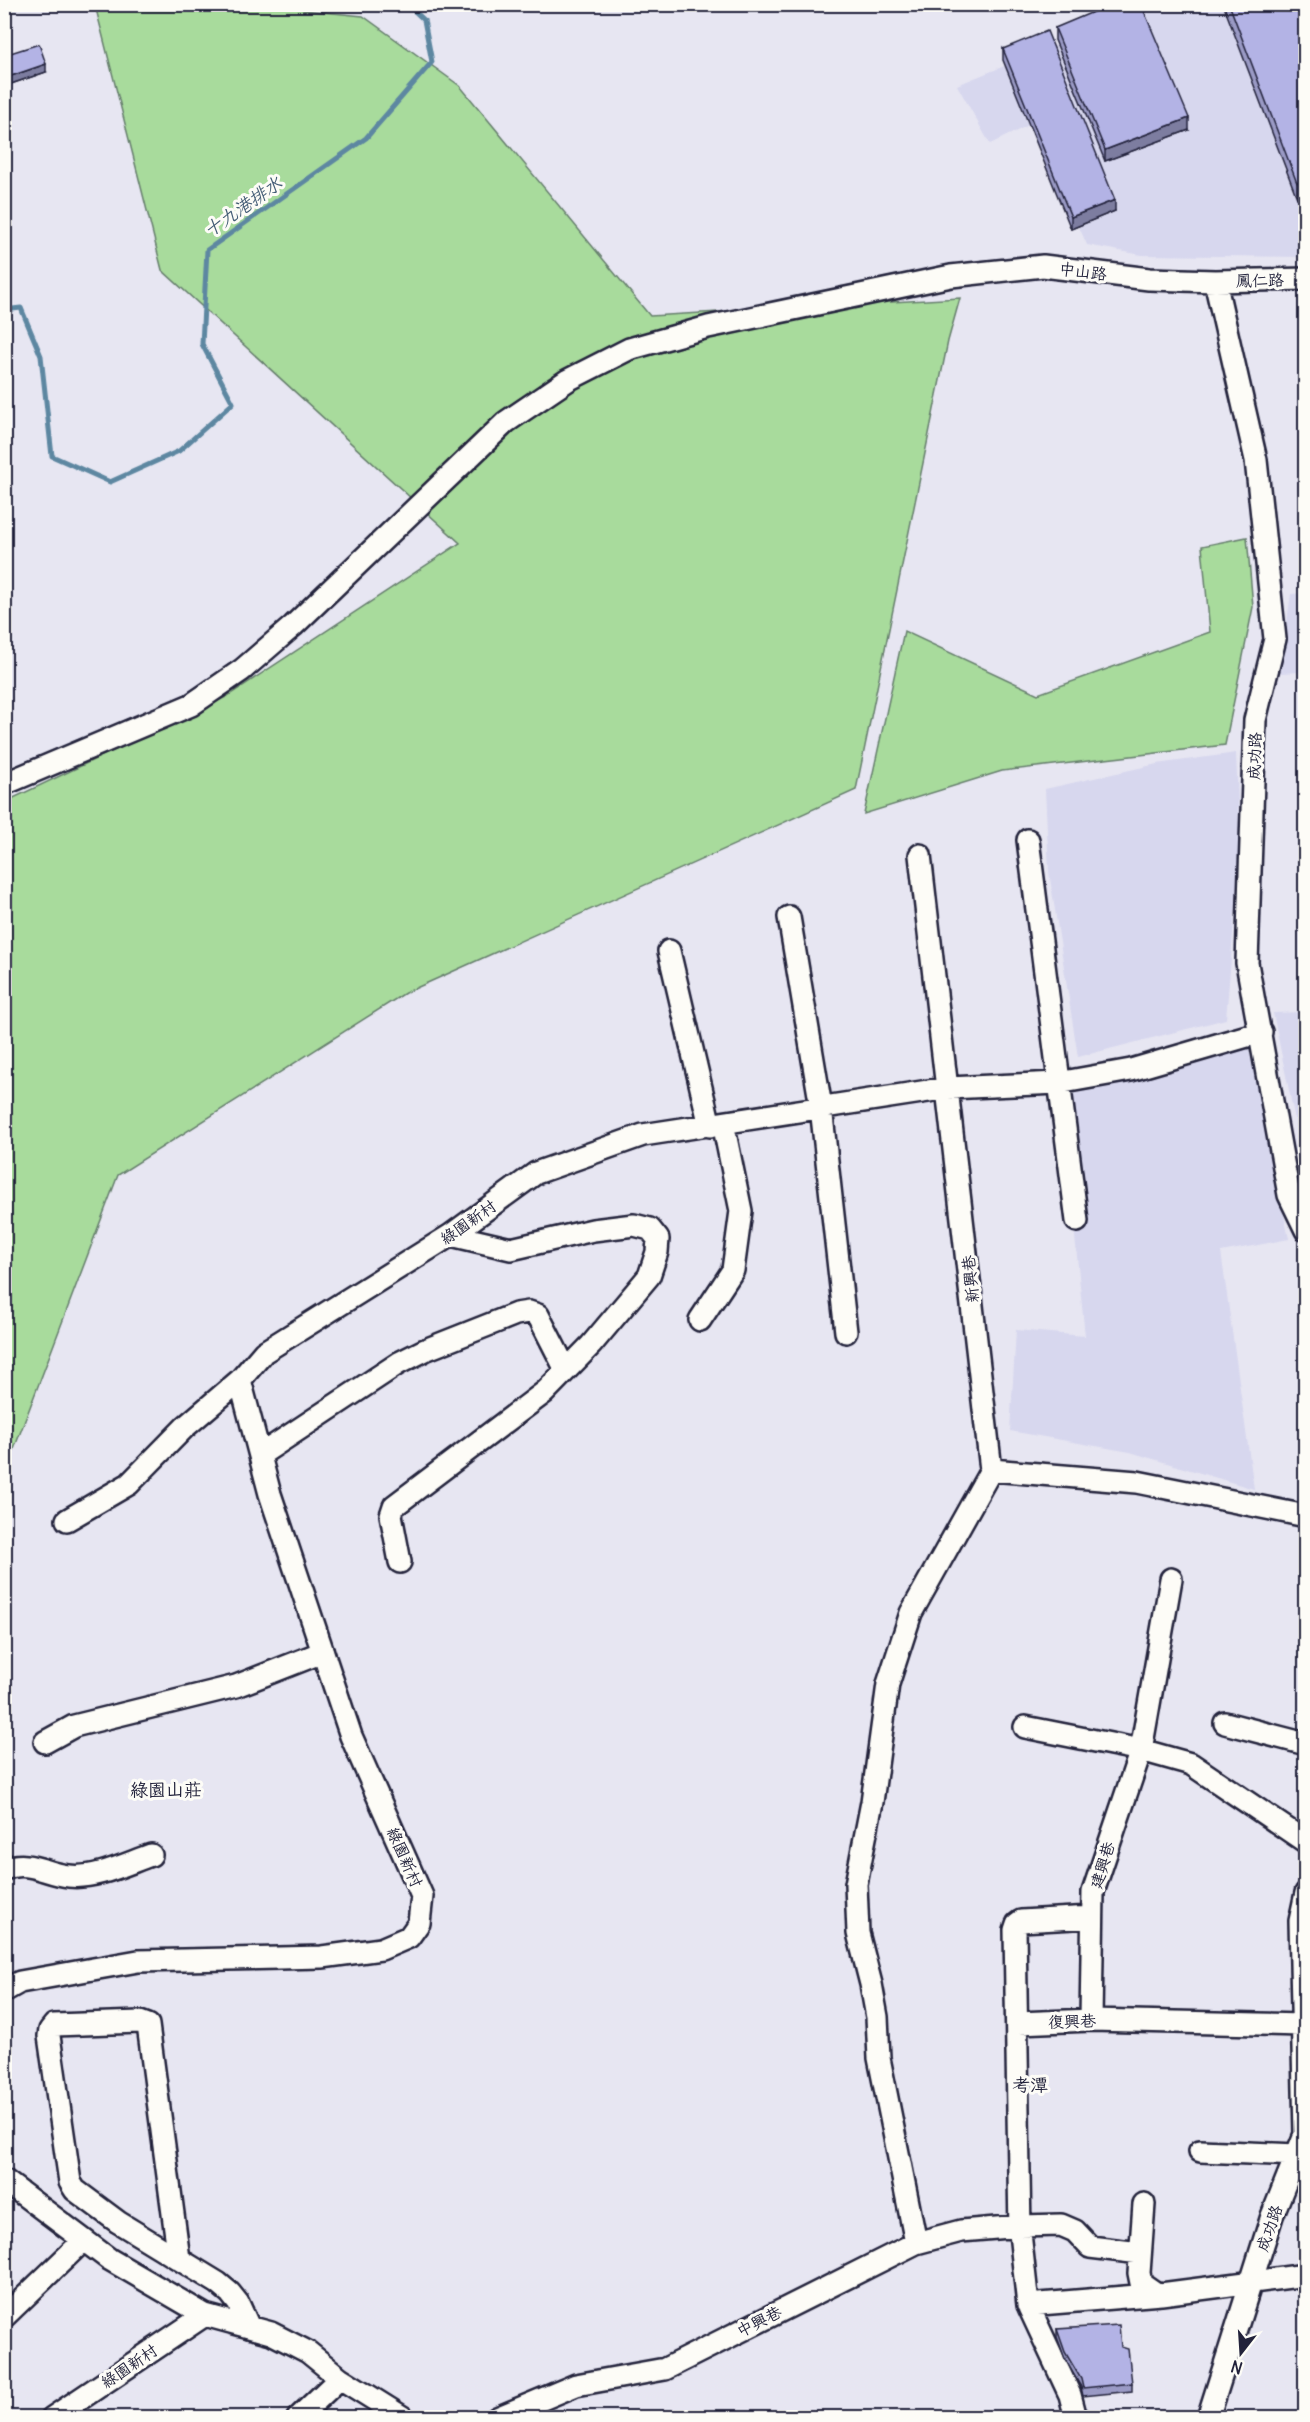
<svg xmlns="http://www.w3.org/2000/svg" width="1310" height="2422" font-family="Delius,'LXGW WenKai TC',sans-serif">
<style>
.built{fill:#d7d7ee}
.green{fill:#a8db9c;stroke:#657e6c;stroke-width:1.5}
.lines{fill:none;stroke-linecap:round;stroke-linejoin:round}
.stream{stroke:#5d87a1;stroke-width:5}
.minor-casing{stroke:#22223b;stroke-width:26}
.minor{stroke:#fdfcf7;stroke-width:21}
.wall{fill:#9a9ac5;stroke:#22223b;stroke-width:1.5}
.shaded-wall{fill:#7d7da0;stroke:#22223b;stroke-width:1.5}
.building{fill:#b3b3e5;stroke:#22223b;stroke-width:1.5}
.labels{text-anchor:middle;stroke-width:6;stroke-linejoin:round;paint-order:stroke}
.street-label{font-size:16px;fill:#22223b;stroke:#fdfcf7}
.water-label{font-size:18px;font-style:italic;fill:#445d76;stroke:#fdfcf7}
.neighbourhood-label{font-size:18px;fill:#22223b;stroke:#fdfcf7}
</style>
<rect width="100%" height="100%" fill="#e7e6f2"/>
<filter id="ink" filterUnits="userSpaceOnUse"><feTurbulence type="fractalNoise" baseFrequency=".0167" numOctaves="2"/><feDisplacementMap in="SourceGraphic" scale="12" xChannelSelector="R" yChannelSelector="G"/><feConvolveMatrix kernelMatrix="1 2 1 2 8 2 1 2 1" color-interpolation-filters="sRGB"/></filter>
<g filter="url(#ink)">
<path class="built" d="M1156,5H1303L1306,11L1305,257L1142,255L1087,245L1033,123L990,144L957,85Z
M1305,593V672L1279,673L1291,594Z
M1236,753L1240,850L1226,1019L1078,1057L1049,872L1045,789L1157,764Z
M1302,920H1305V1168L1273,1013L1303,1012Z
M1249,1049L1289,1239L1221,1252L1254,1489L1130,1452L1010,1431L1016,1330L1085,1336L1061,1097L1215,1056Z"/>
<path class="green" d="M298,4L303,10L363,16L460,86L650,316L960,298L948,341L856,790L405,993L118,1175L5,1473V802L226,697L460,543L162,270L95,5Z
M1247,537L1253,607L1225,745L1002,771L864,814L904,631L1038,694L1210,632L1202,546Z"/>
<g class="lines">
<path class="stream" d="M4,310L21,308L41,356L52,456L110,482L179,451L233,403L202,344L207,250L366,138L432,62L424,20L407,4"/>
<g class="minor-casing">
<path id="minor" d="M1215,281L1256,460L1275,639L1255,720L1247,963L1289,1195L1306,1230
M4,784L191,705L242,670L293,626L506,422L568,380L629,349L708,327L951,276L1043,266L1149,279L1215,281L1306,279
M1028,840L1077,1221
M920,855L991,1470
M789,917L821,1107L846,1332
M669,951L710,1126
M700,1320L733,1270L741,1211L723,1123
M260,1455L399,1363L425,1350L516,1314L529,1312L538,1315L566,1370
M991,1470L1137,1482L1306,1516
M67,1520L129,1484L185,1427L240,1380L264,1352L451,1235L536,1173L643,1135L948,1088L1058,1083L1131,1070L1261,1032
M400,1562L391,1515L394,1506L545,1392L591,1345L649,1276L657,1252L658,1239L650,1229L634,1225L593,1230L511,1249L451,1235
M1225,1723L1306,1744
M1025,1727L1141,1750L1191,1764L1306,1842
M45,1742L74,1726L236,1686L323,1652
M4,1869C30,1859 45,1874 69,1876C96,1879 125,1864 151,1855
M4,1991L20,1982L138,1961L322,1957L381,1949L409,1937L419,1923L422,1896L351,1736L270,1494L240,1380
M1091,2020L1093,1892L1141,1750L1171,1579
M1018,2023L1091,2020L1302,2025
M1200,2151L1297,2155
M4,2180L109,2259L205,2315L271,2333L308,2352L340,2378L404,2418
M1144,2204L1139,2273L1141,2283L1154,2292L1161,2294
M916,2243L879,2058L877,2017L871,1984L858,1933L856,1884L872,1802L888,1684L911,1613L991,1470
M179,2259L148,2025L140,2022L54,2025L50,2030L49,2036L70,2182L75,2190L118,2222L218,2283L230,2293L238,2303L249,2327
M1028,2305L1161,2294L1306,2275
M4,2317L84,2240
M52,2418L205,2315
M298,2418L340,2378
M497,2418L576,2385L665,2369L916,2243L961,2231L1020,2226L1061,2225L1075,2231L1090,2247L1140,2253
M1076,2418L1070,2395L1028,2305L1020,2233L1015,1930L1017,1924L1021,1921L1092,1917
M1208,2418L1272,2216L1305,2134L1300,1921L1306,1893"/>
</g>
<use href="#minor" class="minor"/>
</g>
<path class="wall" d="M1223,4H1305L1297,198Z
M1055,28L1189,130L1105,161L1055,40Z
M1003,49L1115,211L1071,229L1003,60Z
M4,55L46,72L8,85L4,76Z
M1057,2329L1121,2347L1132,2383V2391L1083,2396L1081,2387L1065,2359L1057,2337Z"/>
<path class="shaded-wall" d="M46,64V72L8,85V77Z
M1189,118V130L1105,161V150Z
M1305,179V195L1297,198V183Z
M1115,200V211L1071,229V217Z"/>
<path class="building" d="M1112,4H1141L1189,118L1105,150L1055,28Z
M1229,4H1305V179L1297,183Z
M1047,31L1115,200L1071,217L1003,49Z
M39,44L46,64L8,77L4,68V55Z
M1119,2325L1121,2347L1128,2349L1132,2383L1083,2388L1081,2379L1065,2352L1057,2329Z"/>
</g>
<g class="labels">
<g class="street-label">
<text transform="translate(1083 271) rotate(7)" y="6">中山路</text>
<text transform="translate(1260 280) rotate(-1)" y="6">鳳仁路</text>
<text transform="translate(1254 756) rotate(-88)" y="6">成功路</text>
<text transform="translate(468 1222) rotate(-35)" y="6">綠園新村</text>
<text transform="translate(970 1279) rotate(-96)" y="6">新興巷</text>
<text transform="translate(405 1857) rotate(66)" y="6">綠園新村</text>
<text transform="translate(1102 1865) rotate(-73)" y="6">建興巷</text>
<text transform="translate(1072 2021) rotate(-2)" y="6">復興巷</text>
<text transform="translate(1269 2228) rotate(-71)" y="6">成功路</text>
<text transform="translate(759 2321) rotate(-27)" y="6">中興巷</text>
<text transform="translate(129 2366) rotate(-34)" y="6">綠園新村</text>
</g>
<g class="water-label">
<text transform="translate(243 207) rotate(-35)" y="6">十九港排水</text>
</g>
<g class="neighbourhood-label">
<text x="166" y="1796">綠園山莊</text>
<text x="1030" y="2091">考潭</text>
</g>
</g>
<rect width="1310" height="2422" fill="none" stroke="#fdfcf7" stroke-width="24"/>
<rect x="12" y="12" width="1286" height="2398" fill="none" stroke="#22223b" stroke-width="2" filter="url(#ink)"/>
<g transform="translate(1241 2353) rotate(197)" stroke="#fdfcf7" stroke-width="4.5" paint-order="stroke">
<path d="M0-4.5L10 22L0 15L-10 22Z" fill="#22223b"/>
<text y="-9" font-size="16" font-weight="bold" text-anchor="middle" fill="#22223b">N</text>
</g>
</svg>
